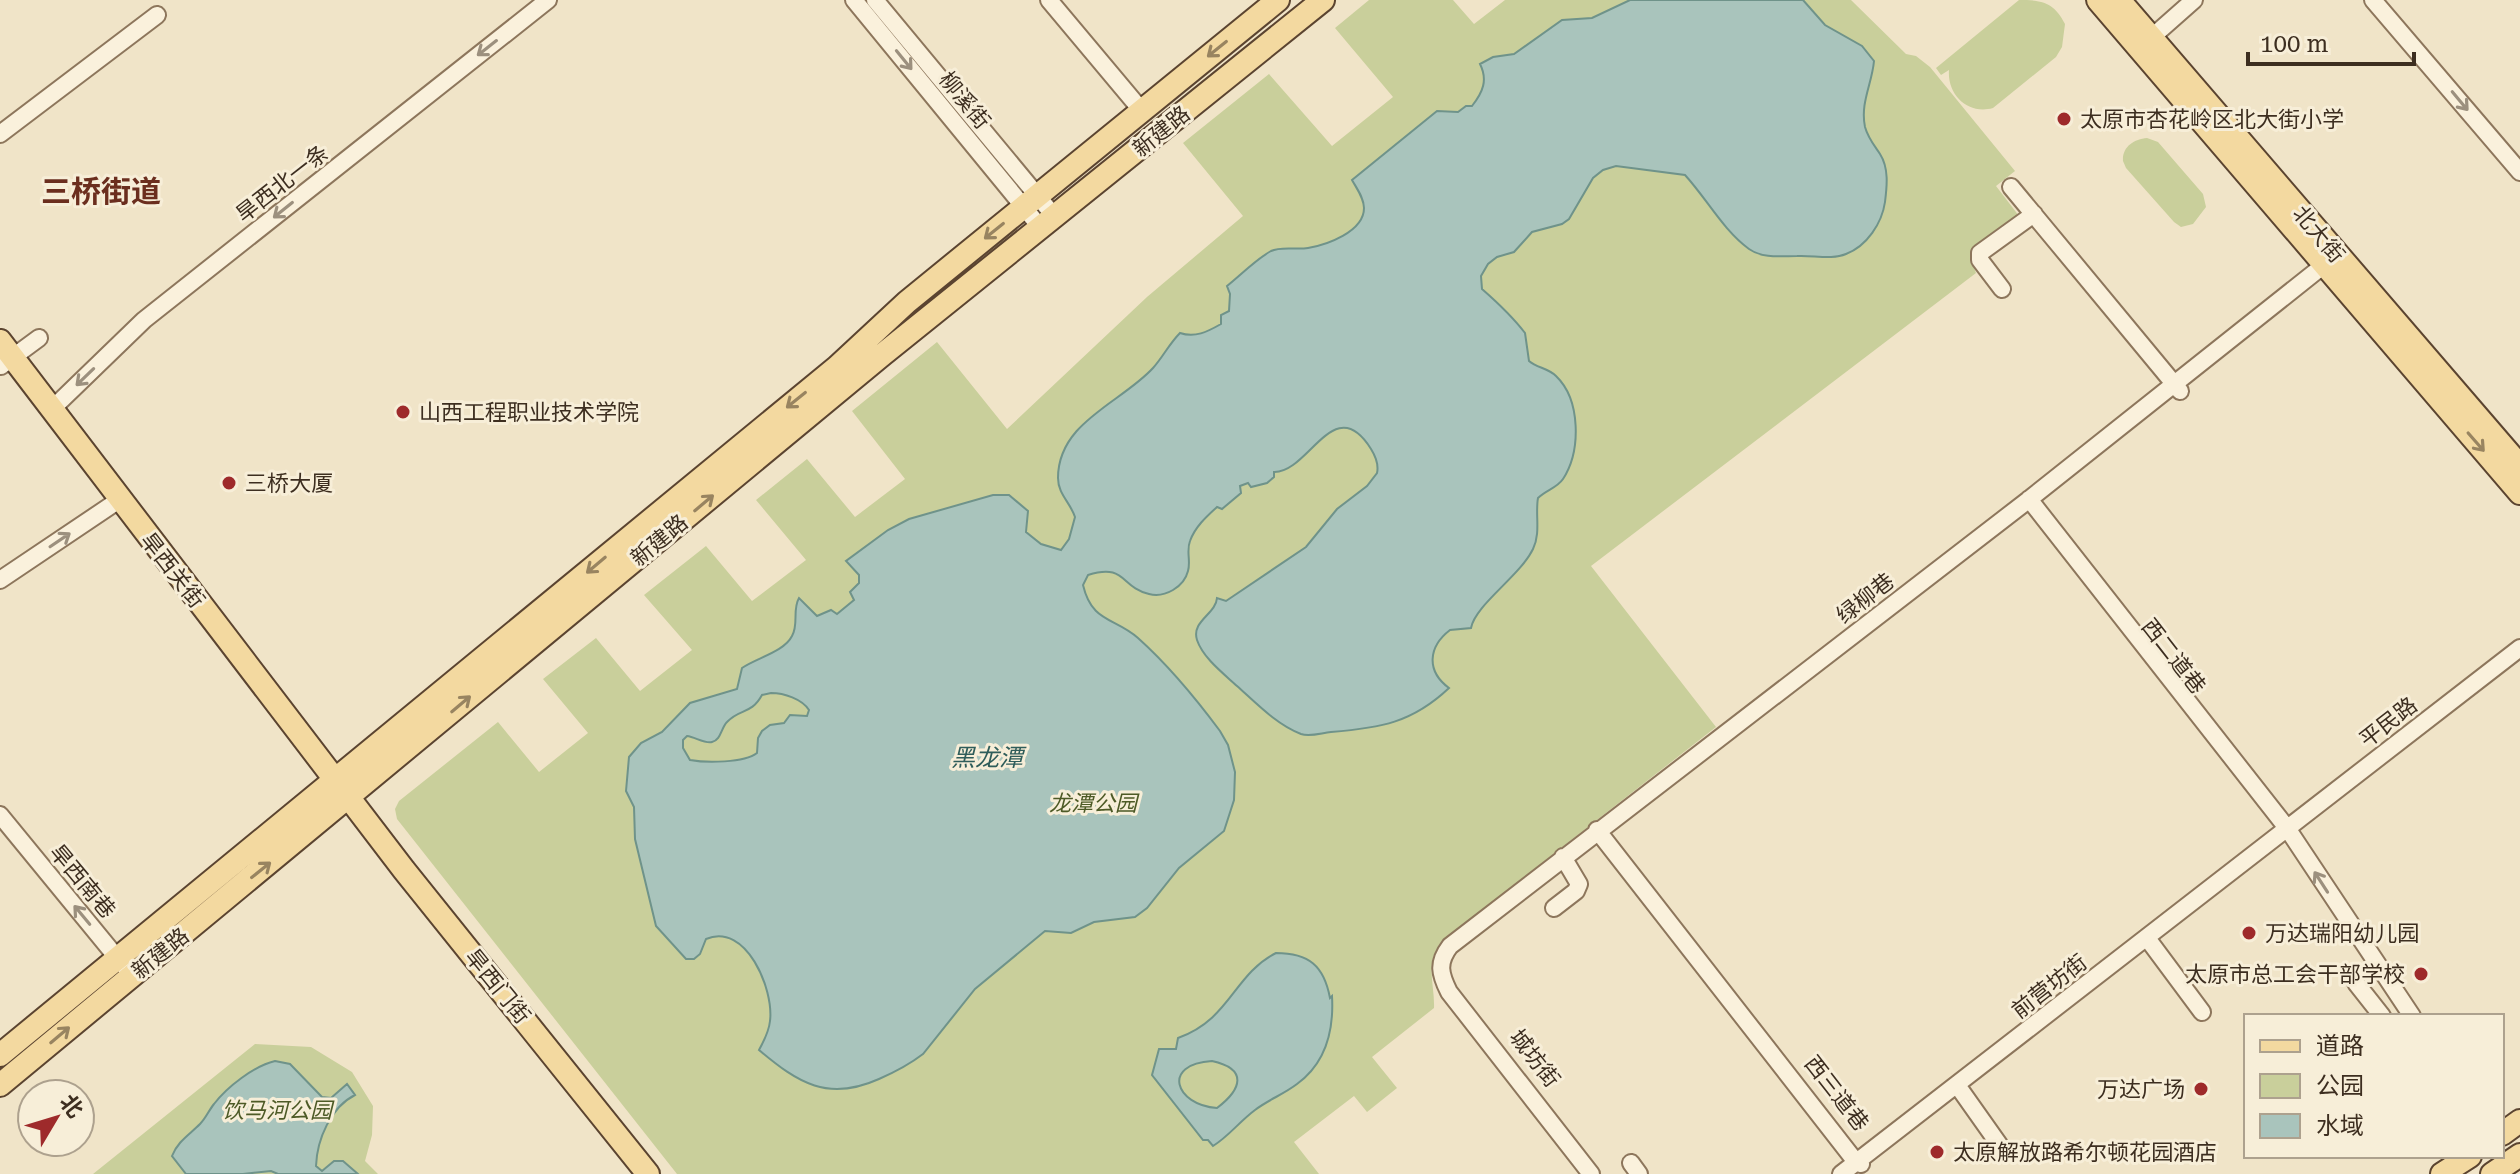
<svg xmlns="http://www.w3.org/2000/svg" width="2520" height="1174" font-family="'Roboto Serif','Noto Sans SC',serif">
<style>
.green{fill:#c9cf9b}
.water{fill:#a9c4bc;stroke:#6f938a;stroke-width:2;fill-rule:evenodd}
.lines{fill:none;stroke-linecap:round;stroke-linejoin:round}
.minor-casing{stroke:#8d765c;stroke-width:20}
.major-casing{stroke:#5b4430;stroke-width:26}
.minor{stroke:#faf1dc;stroke-width:16}
.major{stroke:#f3d9a0;stroke-width:22}
.oneway{stroke:#9c907e}
.oneway2{stroke:#988460}
.poi-dot{fill:#9e2a2b;stroke:#f7eed8;stroke-width:3}
.labels{text-anchor:middle;stroke-width:6;stroke-linejoin:round;paint-order:stroke}
.street-label{font-size:22px;fill:#3d2e20;stroke:#f7eed8}
.poi-label{font-size:22px;fill:#3d2e20;stroke:#f7eed8;text-anchor:start}
.park-label{font-size:22px;font-style:italic;fill:#4d5a26;stroke:#f7eed8}
.water-label{font-size:24px;font-style:italic;fill:#2f5d5a;stroke:#f7eed8}
.district-label{font-size:30px;font-weight:bold;fill:#6b2e1e;stroke:#f7eed8}
</style>
<rect width="100%" height="100%" fill="#f0e4c8"/>
<path class="green" d="M1369,0H1453L1474,24L1505,0H1851L1906,54L1916,56L1930,67L2015,171L1996,186L2019,216L1971,251V260L1976,273L1591,566L1716,727L1442,941C1424,963 1435,984 1434,1008L1372,1057L1397,1088L1367,1112L1354,1096L1294,1142L1319,1174H677L397,819L395,809L399,801L498,722L539,772L588,733L543,679L596,638L640,691L692,650L644,595L706,546L752,601L806,560L756,500L807,459L855,517L905,479L852,411L937,342L1007,429L1147,297L1243,216L1183,143L1269,74L1332,146L1393,97L1335,28Z
M2019,0C2042,0 2054,2 2065,24L2062,47L2056,57L1993,108C1968,115 1947,95 1949,70L1941,75L1936,68Z
M2147,138L2158,142L2203,194L2206,207L2193,224L2181,227L2174,222L2126,168L2123,161C2122,147 2134,139 2147,138Z
M255,1044L311,1047L352,1072L373,1106L372,1135L365,1161L378,1174H93Z"/>
<path class="water" d="M1630,0H1803L1825,25L1862,46L1874,61C1872,84 1860,103 1865,127C1868,138 1874,145 1880,154C1889,168 1887,186 1885,202C1882,223 1867,246 1846,254C1832,260 1813,255 1797,256C1782,256 1763,259 1749,249C1723,230 1707,199 1685,175L1616,166L1603,170L1593,178L1569,219L1562,224L1532,232L1514,252L1497,257L1488,264L1481,276L1482,289C1498,303 1512,316 1525,333L1529,361C1537,368 1548,368 1556,376C1581,400 1581,451 1563,479C1557,488 1546,490 1538,498C1535,514 1541,533 1533,549C1520,576 1475,605 1471,628L1450,630C1428,647 1426,671 1449,688C1412,723 1380,728 1331,732C1321,733 1310,737 1301,734C1277,725 1256,703 1237,686C1224,674 1203,658 1197,640C1191,621 1216,614 1217,598L1226,601L1306,547L1337,509L1367,486L1377,473C1379,464 1376,457 1371,449C1334,390 1309,473 1274,472V477L1267,483L1251,487L1248,483L1240,486L1241,493L1222,509L1217,507C1206,517 1195,527 1190,541C1186,551 1191,561 1188,571C1184,587 1165,598 1149,594C1120,587 1126,563 1088,575L1083,585C1092,623 1114,617 1138,638C1167,664 1197,700 1220,731L1228,745L1235,772L1234,800L1224,831L1179,868L1147,908L1135,917L1094,922L1071,933L1045,931L975,989L923,1054C910,1064 895,1072 879,1079C828,1102 798,1083 759,1050C764,1041 769,1031 770,1021C774,989 746,922 706,939L700,954L694,959H686L656,926L635,839L634,807L626,791L629,757L641,743L662,732L690,703L737,689L742,668C756,658 784,652 792,636C799,624 792,610 799,598L817,616L831,610L837,614L854,600L850,592L859,583V575L846,561L888,530L909,519L993,495H1009L1028,511L1026,532L1041,544L1061,550L1069,539L1075,517C1070,502 1058,494 1058,478C1058,422 1121,403 1153,368C1163,357 1169,344 1180,333C1195,338 1207,332 1221,324V315L1229,311L1230,294L1227,286C1241,275 1255,260 1271,251C1281,246 1296,250 1308,248C1326,245 1364,232 1364,208C1364,198 1357,189 1352,180L1437,111L1458,112L1466,106H1472C1483,92 1488,80 1480,64L1493,57L1514,54L1562,20L1592,18ZM771,693C784,693 802,699 809,710L807,716L790,715L784,723L770,725L762,731L758,738L757,753C744,763 706,763 690,760L683,748V740L687,736C695,737 705,744 712,742C721,740 721,728 727,722C740,708 751,715 762,695Z
M1276,953C1309,953 1324,966 1330,998L1332,996C1334,1031 1326,1063 1297,1084C1284,1094 1268,1100 1255,1110C1239,1122 1229,1136 1213,1146L1208,1140H1203L1152,1075L1159,1049H1176L1178,1038C1231,1019 1233,975 1276,953ZM1212,1061C1248,1069 1242,1089 1217,1108C1175,1105 1161,1064 1212,1061Z
M275,1061L290,1064L322,1097L331,1098L347,1084L355,1095C331,1107 317,1139 316,1166L322,1171L334,1161H343L358,1174H278L271,1171L243,1174H186L172,1156C178,1141 189,1135 200,1124C206,1118 209,1110 214,1104C227,1087 254,1066 275,1061Z"/>
<g class="lines">
<g class="minor-casing">
<path id="minor" d="M854,0L1041,228
M875,0L1055,217
M1049,0L1142,111
M2373,0L2520,172
M2151,38L2194,0
M0,134L157,15
M2011,187L2180,391
M2002,289L1980,260V253L2034,214
M1,366L39,338
M51,410L144,320L548,0
M2029,499L2287,828L2412,1016
M0,580L119,500
M0,815L123,965
M1597,830L1856,1162L1861,1164
M1554,908L1576,891L1579,884L1563,857
M2147,938L2202,1012
M2356,983L2382,1016
M1957,1085L2003,1150
M1631,1163L1639,1174
M1591,1174L1449,992C1440,974 1437,963 1450,946L2027,501L2324,265
M1841,1174L2520,648"/>
</g>
<g class="major-casing">
<path id="major" d="M2098,0L2520,493
M2119,0L2520,466
M0,341L404,870L648,1174
M0,1055L837,367L907,302L1278,0
M0,1085L882,355L1323,0
M2502,1134L2520,1121
M2442,1174L2470,1156
M2492,1174L2520,1155"/>
</g>
<use href="#minor" class="minor"/>
<use href="#major" class="major"/>
</g>
<defs><path id="oneway-shaft" d="M-6 0H5M1.5-3L5.5 0L1.5 3" fill="none" stroke-width="1.6" stroke-linecap="round" stroke-linejoin="round" transform="scale(2)"/></defs>
<g class="oneway">
<use href="#oneway-shaft" transform="translate(487 48) rotate(142)"/>
<use href="#oneway-shaft" transform="translate(904 60) rotate(51)"/>
<use href="#oneway-shaft" transform="translate(2460 101) rotate(50)"/>
<use href="#oneway-shaft" transform="translate(283 210) rotate(141)"/>
<use href="#oneway-shaft" transform="translate(85 377) rotate(136)"/>
<use href="#oneway-shaft" transform="translate(60 540) rotate(-34)"/>
<use href="#oneway-shaft" transform="translate(2321 882) rotate(-123)"/>
<use href="#oneway-shaft" transform="translate(82 915) rotate(-130)"/>
</g>
<g class="oneway2">
<use href="#oneway-shaft" transform="translate(1217 49) rotate(141)"/>
<use href="#oneway-shaft" transform="translate(994 231) rotate(141)"/>
<use href="#oneway-shaft" transform="translate(796 400) rotate(141)"/>
<use href="#oneway-shaft" transform="translate(2476 442) rotate(49)"/>
<use href="#oneway-shaft" transform="translate(704 503) rotate(-40)"/>
<use href="#oneway-shaft" transform="translate(596 565) rotate(140)"/>
<use href="#oneway-shaft" transform="translate(461 704) rotate(-40)"/>
<use href="#oneway-shaft" transform="translate(261 870) rotate(-39)"/>
<use href="#oneway-shaft" transform="translate(60 1035) rotate(-40)"/>
</g>
<g class="poi-dot">
<circle cx="2064" cy="119" r="8"/>
<circle cx="403" cy="412" r="8"/>
<circle cx="229" cy="483" r="8"/>
<circle cx="2249" cy="933" r="8"/>
<circle cx="2421" cy="974" r="8"/>
<circle cx="2201" cy="1089" r="8"/>
<circle cx="1937" cy="1152" r="8"/>
</g>
<g class="labels">
<g class="street-label">
<text transform="translate(965 100) rotate(51)" y="8">柳溪街</text>
<text transform="translate(1161 131) rotate(-39)" y="8">新建路</text>
<text transform="translate(282 183) rotate(-38)" y="8">旱西北一条</text>
<text transform="translate(2319 234) rotate(50)" y="8">北大街</text>
<text transform="translate(659 540) rotate(-40)" y="8">新建路</text>
<text transform="translate(173 570) rotate(52)" y="8">旱西关街</text>
<text transform="translate(1865 598) rotate(-38)" y="8">绿柳巷</text>
<text transform="translate(2174 656) rotate(52)" y="8">西二道巷</text>
<text transform="translate(2388 722) rotate(-38)" y="8">平民路</text>
<text transform="translate(83 881) rotate(50)" y="8">旱西南巷</text>
<text transform="translate(160 953) rotate(-39)" y="8">新建路</text>
<text transform="translate(498 986) rotate(51)" y="8">旱西门街</text>
<text transform="translate(2049 986) rotate(-38)" y="8">前营坊街</text>
<text transform="translate(1535 1058) rotate(52)" y="8">城坊街</text>
<text transform="translate(1837 1093) rotate(52)" y="8">西三道巷</text>
</g>
<g class="poi-label">
<text x="2080" y="127">太原市杏花岭区北大街小学</text>
<text x="419" y="420">山西工程职业技术学院</text>
<text x="245" y="491">三桥大厦</text>
<text x="2265" y="941">万达瑞阳幼儿园</text>
<text x="2405" y="982" text-anchor="end">太原市总工会干部学校</text>
<text x="2185" y="1097" text-anchor="end">万达广场</text>
<text x="1953" y="1160">太原解放路希尔顿花园酒店</text>
</g>
<g class="park-label">
<text x="1093" y="811">龙潭公园</text>
<text x="277" y="1118">饮马河公园</text>
</g>
<g class="water-label">
<text x="987" y="766">黑龙潭</text>
</g>
<g class="district-label">
<text x="101" y="202">三桥街道</text>
</g>
</g>
<rect x="2244" y="1014" width="260" height="144" fill="#f7eed8" stroke="#ada18e" stroke-width="2"/>
<rect x="2260" y="1040" width="40" height="12" fill="#f3d9a0" stroke="#ada18e" stroke-width="2"/>
<text x="2316" y="1054" font-size="24" fill="#3d2e20">道路</text>
<rect x="2260" y="1074" width="40" height="24" fill="#c9cf9b" stroke="#ada18e" stroke-width="2"/>
<text x="2316" y="1094" font-size="24" fill="#3d2e20">公园</text>
<rect x="2260" y="1114" width="40" height="24" fill="#a9c4bc" stroke="#ada18e" stroke-width="2"/>
<text x="2316" y="1134" font-size="24" fill="#3d2e20">水域</text>
<g transform="translate(56 1118) rotate(52)"><circle r="38" fill="#f7eed8" stroke="#ada18e" stroke-width="2"/>
<path d="M0-6L14 30L0 20L-14 30Z" fill="#9e2a2b"/>
<text y="-12" font-size="22" font-weight="bold" text-anchor="middle" fill="#3d2e20">北</text>
</g>
<path d="M2248 52v12h166v-12" fill="none" stroke="#3d2e20" stroke-width="4"/>
<text x="2260" y="52" font-size="24" fill="#3d2e20" stroke="#f7eed8" stroke-width="6" paint-order="stroke">100 m</text>
</svg>
